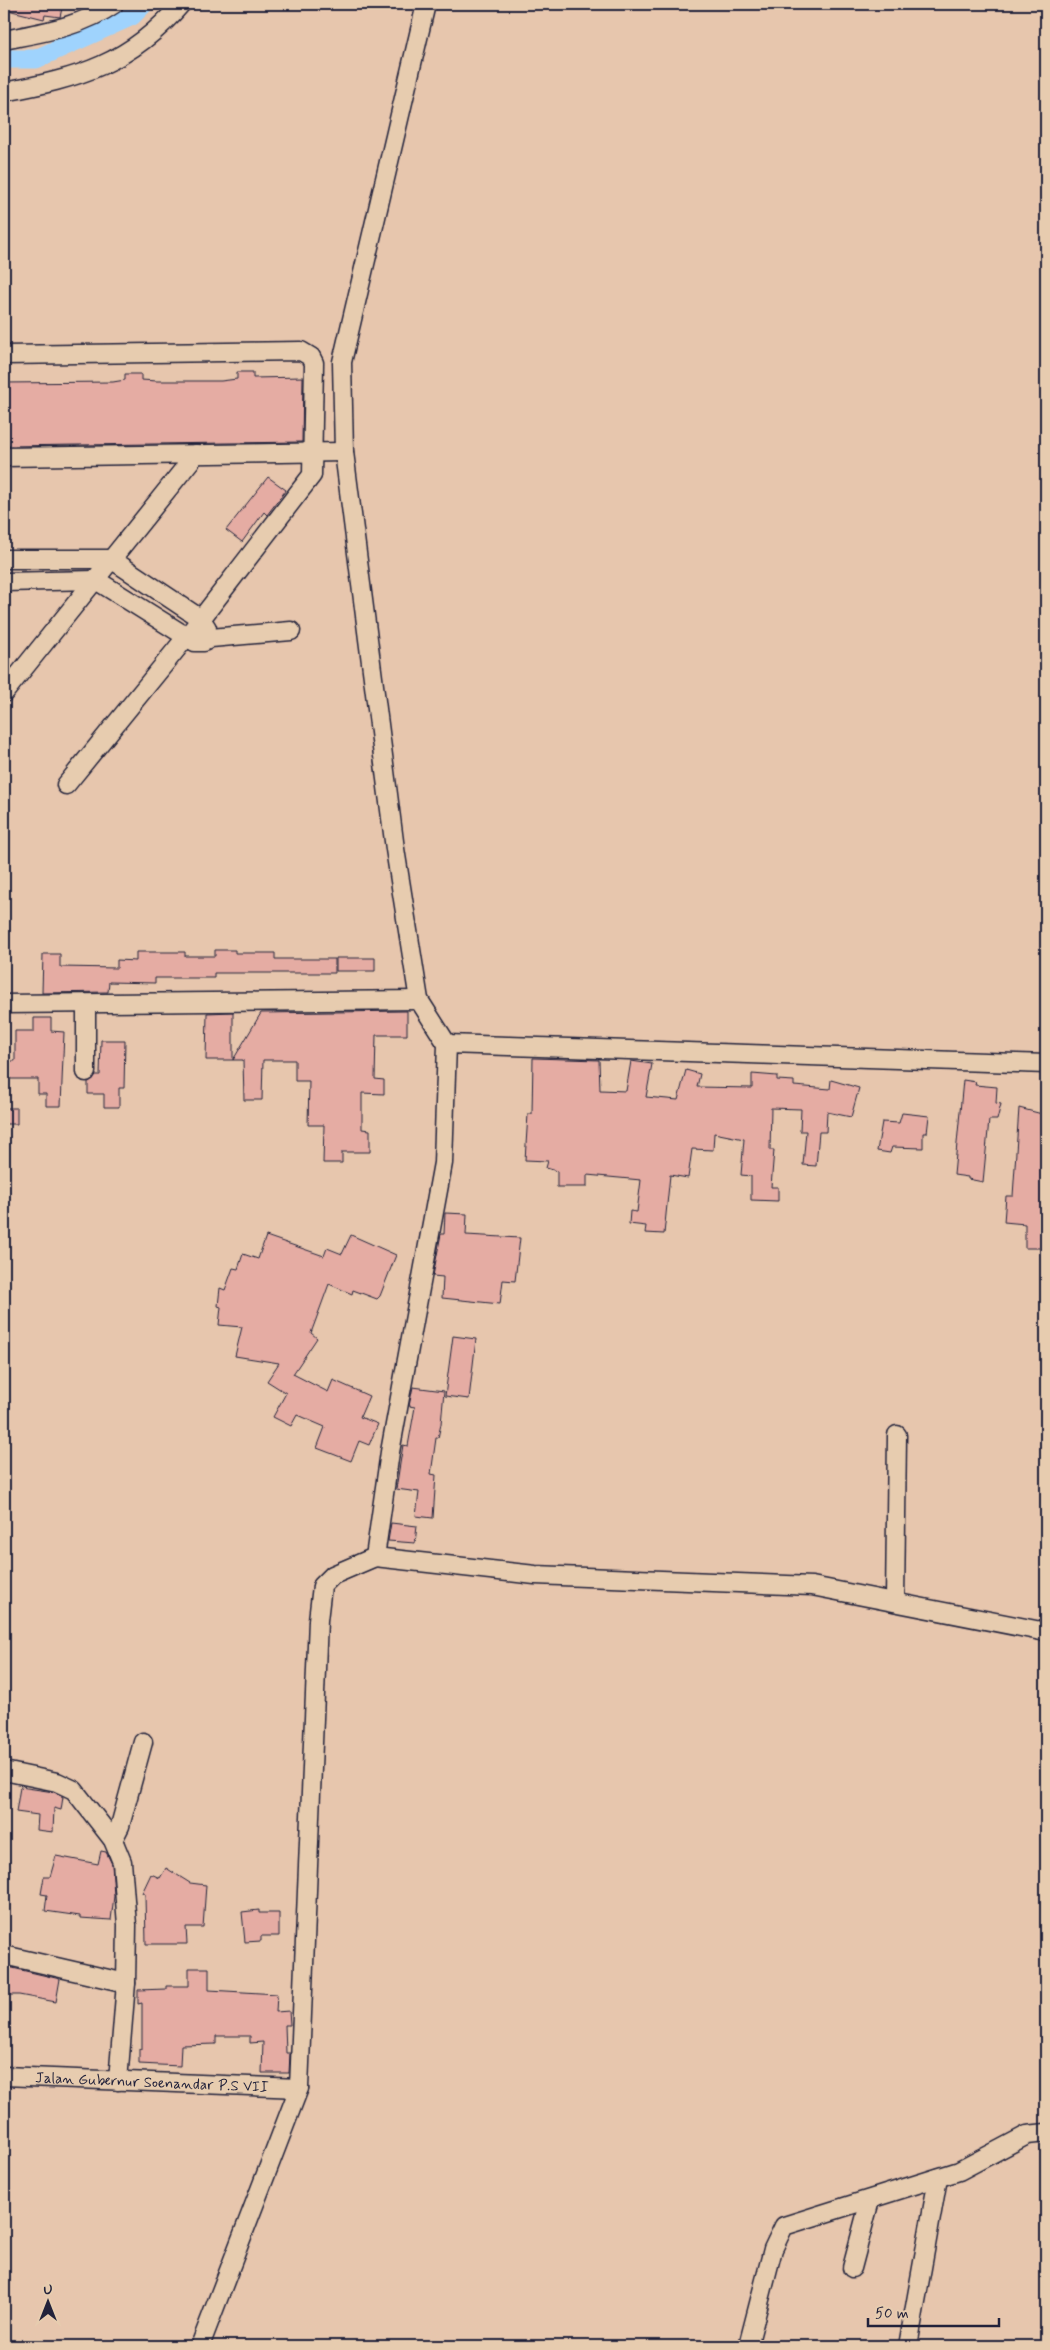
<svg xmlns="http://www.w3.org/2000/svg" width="1050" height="2350" font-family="Mynerve,sans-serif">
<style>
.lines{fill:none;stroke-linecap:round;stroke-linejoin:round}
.canal{stroke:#9fd3fd;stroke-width:19}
.building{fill:#e5aca3;stroke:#22223b}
.minor-casing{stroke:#22223b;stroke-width:21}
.minor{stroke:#e7ccaf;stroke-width:18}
.labels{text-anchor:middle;stroke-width:4;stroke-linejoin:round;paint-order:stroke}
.street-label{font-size:15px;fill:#22223b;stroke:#e7ccaf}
</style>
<rect width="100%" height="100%" fill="#e7c6ad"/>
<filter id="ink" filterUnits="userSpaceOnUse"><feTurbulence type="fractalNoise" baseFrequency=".02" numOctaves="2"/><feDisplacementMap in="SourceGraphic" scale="10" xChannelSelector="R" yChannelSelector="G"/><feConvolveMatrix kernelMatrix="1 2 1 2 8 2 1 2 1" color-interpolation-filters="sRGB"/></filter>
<g filter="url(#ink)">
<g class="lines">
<path class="canal" d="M4,59H36L132,16L144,4"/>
</g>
<path class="building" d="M4,4H63L60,17L45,15L44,19L4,9Z
M237,372H253V378L303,377L302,442L4,446V383L113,382L125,380V374H141V380L157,381H221L237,379Z
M268,477L286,490L267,515L264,512L242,542L226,530Z
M215,950H235V953H275V959H335V973H214V978H155V983L109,982L108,992L42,993L43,954H60V967L117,968V960L136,961V952H185V956H215Z
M336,958H375V971H336Z
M407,1011V1035H376L375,1079L384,1080V1094L362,1093V1129L370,1130V1152H342V1163H323L324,1125H308L309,1081H295V1060H263L262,1100H244L243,1060H233L261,1013Z
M233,1012V1060H206L207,1013Z
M34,1018H51V1031L64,1032L61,1106H46V1094H38V1079H4V1061H15V1031H34Z
M101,1040H125L124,1088H119V1107H104V1094H88V1082L96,1075H100Z
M533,1058L599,1060L600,1090L626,1091L631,1061L652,1064L646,1097L678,1100L686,1070L700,1074L697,1087L752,1088V1074L777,1076V1080L794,1081V1086L830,1089L831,1080L859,1088L851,1117L827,1112L826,1132H819L816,1166L803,1165L806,1131H800L801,1109L771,1108L770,1150H774L771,1187H778V1201L751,1200V1176L741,1175L744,1139L714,1133L713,1150L692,1149L688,1178L670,1175L664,1234L645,1233L646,1226L629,1224L630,1211L637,1212L641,1180L587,1175V1187H557V1171L546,1168L548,1161L525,1160L528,1114H532Z
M963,1080L976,1082L975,1085L997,1087L996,1103L1001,1104L997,1120H989L983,1182L968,1179V1177L954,1175Z
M4,1108H17V1124H4Z
M1019,1108L1046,1115L1044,1248H1025V1224L1004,1222L1006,1196H1013Z
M902,1113L929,1116L927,1133H923V1148L892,1147L890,1153L877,1151L882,1122L899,1123Z
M445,1213L467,1214L466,1235L520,1238L515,1281L503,1280L500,1304L442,1298L443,1277L433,1276L441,1234H444Z
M351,1235L396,1255L380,1296L377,1299L353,1290L352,1294L329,1284L311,1333L317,1338L293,1374L328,1392L333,1380L369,1396L360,1417L378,1424L369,1445L359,1441L351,1461L317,1448L325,1427L297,1415L291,1426L273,1417L286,1393L267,1381L279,1363L235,1356L242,1327L219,1325L221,1307L218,1306L220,1288L225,1290L233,1268L238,1269L243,1254L258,1259L266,1236L324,1256L327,1248L342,1254Z
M453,1336L476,1339L469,1399L445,1396Z
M413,1387L444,1391L441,1424L438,1438H436L431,1474L436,1475L433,1518L416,1516L419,1492L396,1489L403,1445L408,1446L415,1407L409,1406Z
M391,1523L417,1526L415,1543L388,1541Z
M20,1787L54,1792L63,1797L61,1810L54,1808L53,1832L37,1830L38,1815L16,1812Z
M101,1851L106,1852L112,1864L114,1896L111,1920L80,1918V1916L45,1911L47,1895L41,1894L44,1877H50L56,1856L98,1864Z
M166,1868L190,1883L206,1885L203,1927H186L187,1944H146L145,1894L142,1893L151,1874L160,1878Z
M259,1910V1913H279V1936H261V1941L245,1942L242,1912Z
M4,1966L60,1979L56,2002L19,1995H4Z
M189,1968H209V1990L277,1994L276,2012L289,2011L290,2025H285L286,2053H290L289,2073H262L263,2042L250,2043V2036H216V2044L181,2045L180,2066L139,2064V2049L142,2050V2003L138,2004V1990L166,1989V1986H189Z"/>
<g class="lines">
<g class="minor-casing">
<g id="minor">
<path d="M4,40C43,32 81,27 114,4"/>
<path d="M4,92C79,78 130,64 181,4"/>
<path d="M4,355L301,351L311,357L314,363L312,475L201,619L66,785"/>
<path d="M4,457L344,452"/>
<path d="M4,559H111L201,619L207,628"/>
<path d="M4,582L96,580L195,642H204L211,638L291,631"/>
<path d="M4,693L196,454"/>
<path d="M4,1004L419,1000"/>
<path d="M86,1004V1072"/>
<path d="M447,1044L1046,1064"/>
<path d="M375,1557L535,1575L812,1586L1046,1632"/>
<path d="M895,1602L897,1435"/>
<path d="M4,1771L57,1782L74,1790L113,1840L122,1862L127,1925L126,1983L118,2081"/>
<path d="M113,1840L120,1826L143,1742"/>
<path d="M4,1955L126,1983"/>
<path id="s1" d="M4,2076L299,2088"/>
<path d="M852,2268L870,2200"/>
<path d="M200,2346L299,2088L318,1620L322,1586L333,1575L375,1557L390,1452L443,1163L447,1044L419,1000L395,849L344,452L342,362L426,4"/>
<path d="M748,2346L773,2249L784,2226L959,2171L1027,2135L1046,2133"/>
<path d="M908,2346L938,2178"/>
</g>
</g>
<use href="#minor" class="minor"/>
</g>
</g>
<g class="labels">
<g class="street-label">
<text dy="5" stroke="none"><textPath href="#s1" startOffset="148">Jalan Gubernur Soenandar P.S VII</textPath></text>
</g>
</g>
<rect width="1050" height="2350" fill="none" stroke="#e7ccaf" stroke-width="20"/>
<rect x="10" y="10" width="1030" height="2330" fill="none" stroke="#22223b" stroke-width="2" filter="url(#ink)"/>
<g transform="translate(48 2302)" stroke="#e7ccaf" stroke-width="4" paint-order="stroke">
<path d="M0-4L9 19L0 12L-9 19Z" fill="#22223b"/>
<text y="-8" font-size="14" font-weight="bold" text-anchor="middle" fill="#22223b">U</text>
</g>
<path d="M868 2318v8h131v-8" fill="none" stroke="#22223b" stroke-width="2.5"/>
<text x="875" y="2318" font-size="15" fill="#22223b" stroke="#e7ccaf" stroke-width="4" paint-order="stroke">50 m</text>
</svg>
